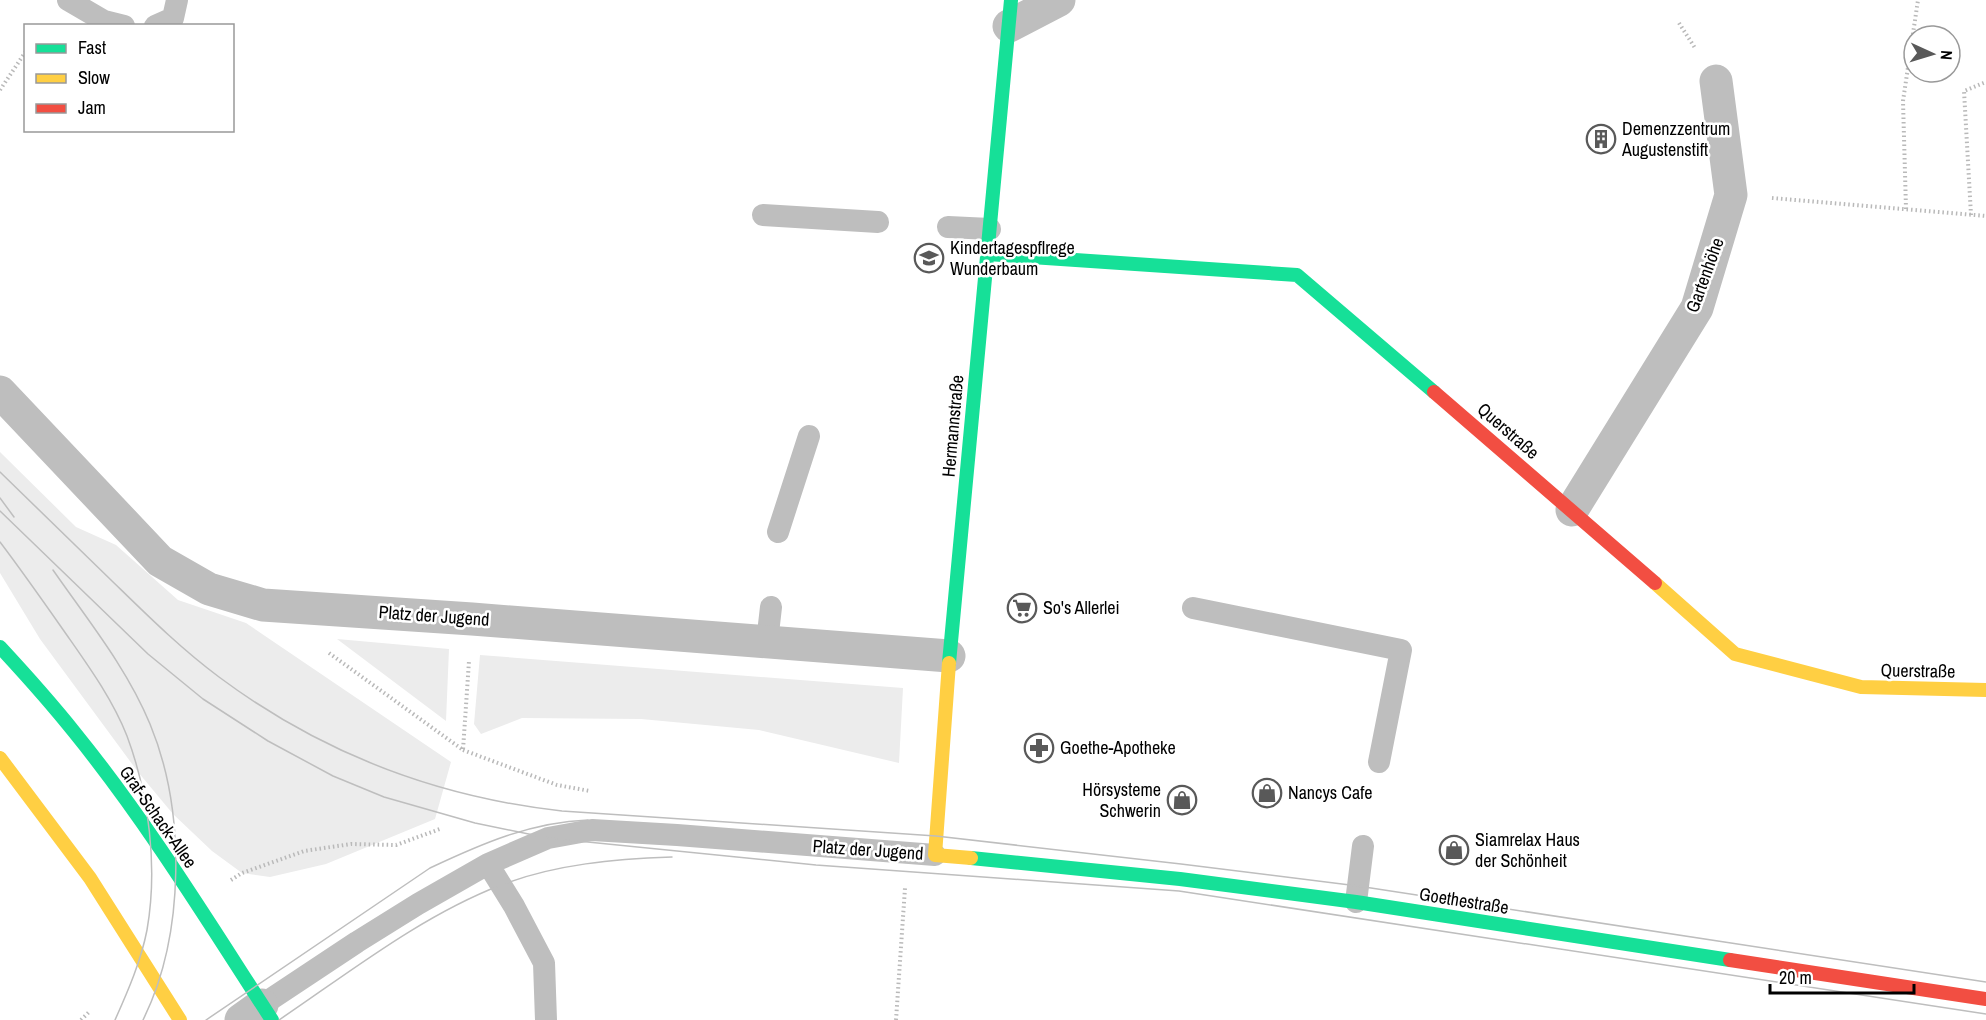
<svg xmlns="http://www.w3.org/2000/svg" width="1986" height="1020" font-family="'Archivo Narrow',sans-serif">
<style>
.green{fill:#ececec}
.lines{fill:none;stroke-linecap:round;stroke-linejoin:round}
.path{stroke:#b9b9b9;stroke-width:4;stroke-dasharray:1.5 3;stroke-linecap:butt}
.lane{stroke:#bebebe;stroke-width:22}
.street{stroke:#bebebe;stroke-width:33}
.fast{stroke:#16e098;stroke-width:14}
.slow{stroke:#ffcf43;stroke-width:14}
.jam{stroke:#f24e42;stroke-width:14}
.tram{stroke:#bebebe;stroke-width:1.5}
.labels{text-anchor:middle;stroke-width:5;stroke-linejoin:round;paint-order:stroke}
.poi-label{font-size:18px;fill:#000;stroke:#fff;text-anchor:start}
.street-label{font-size:18px;fill:#000;stroke:#fff}
</style>
<rect width="100%" height="100%" fill="#fff"/>
<path class="green" d="M0,452L76,527L116,545L178,600L246,623L451,762L435,819L326,864L270,877L242,873L212,851L173,814L138,772L40,639L0,573Z
M337,639L449,649L446,721Z
M480,655L903,688L899,763L759,730L641,719L522,718L481,734L474,724Z"/>
<g class="lines">
<path class="path" d="M1679,23L1695,48
M0,90L26,51
M1772,198L1986,216
M1906,209L1903,101L1918,0
M1971,215L1964,91L1986,82
M329,653L463,750L469,661
M463,750L557,785L590,791
M231,880L242,873L304,851L351,844L396,845L440,829
M81,1020L90,1011
M896,1020L905,888"/>
<path class="lane" d="M68,0L104,21L124,26
M155,26L173,18L177,0
M763,215L878,222
M948,227L990,229
M778,532L809,436
M1193,608L1401,650L1379,762
M767,642L771,607
M488,864L514,906L544,963L546,1020
M1356,902L1363,846
M262,1005L357,942L418,904L488,864L548,838L592,830L677,835L935,855"/>
<path class="street" d="M1009,26L1059,0
M0,392L160,561L209,589L263,605L472,619L949,656
M1572,510L1697,308L1731,195L1716,81
M241,1020L262,1005"/>
<path class="fast" d="M987,254L1297,275L1434,392
M0,647C26,675 51,703 75,733C148,823 209,923 272,1020
M949,663L1011,0
M971,858L1180,879L1356,902L1730,960"/>
<path class="slow" d="M1655,583L1735,654L1861,687L1986,690
M949,663L935,855L971,858
M0,758L90,878L180,1020"/>
<path class="jam" d="M1434,392L1655,583
M1730,960L1986,999"/>
<path class="tram" d="M0,472C37,508 74,544 111,580C146,614 180,648 219,677C321,753 436,797 562,811L936,836L1181,864L1358,886L1986,982
M0,498L14,517
M0,511L148,654L203,699L268,741L333,776L384,797L475,823L548,838L816,865L1179,891L1986,1014
M0,542C22,571 43,601 64,631C87,664 112,698 127,736C149,795 158,867 147,930C141,961 128,991 115,1020
M53,570C87,619 127,668 150,724C186,811 185,935 143,1020
M206,1020L430,868C481,844 531,822 588,820
M279,1020C350,972 421,916 501,885C556,864 615,859 672,857"/>
</g>
<defs>
<g id="building-ring" transform="scale(1.5)"><circle r="9.5" fill="#fff" stroke="#595959" stroke-width="1.5"/><path d="M-4-6H4V6H1V3H-1V6H-4ZM-2.5-4.3h1.7v1.8h-1.7ZM.8-4.3h1.7v1.8H.8ZM-2.5-1h1.7V.8h-1.7ZM.8-1h1.7V.8H.8Z" fill="#595959"/></g>
<g id="school-ring" transform="scale(1.5)"><circle r="9.5" fill="#fff" stroke="#595959" stroke-width="1.5"/><path d="M0-5L7-2L0 1L-7-2ZM-4 1L0 2.5L4 1V4Q0 6-4 4Z" fill="#595959"/></g>
<g id="supermarket-ring" transform="scale(1.5)"><circle r="9.5" fill="#fff" stroke="#595959" stroke-width="1.5"/><path d="M-6-5.5h2.5l.6 2H6L4.5 2H-2.5L-4.4-4H-6ZM-1.5 3.2a1.3 1.3 0 1 0 .1 0ZM3 3.2a1.3 1.3 0 1 0 .1 0Z" fill="#595959"/></g>
<g id="pharmacy-ring" transform="scale(1.5)"><circle r="9.5" fill="#fff" stroke="#595959" stroke-width="1.5"/><path d="M-2-6h4v4h4v4h-4v4h-4v-4h-4v-4h4Z" fill="#595959"/></g>
<g id="shop-ring" transform="scale(1.5)"><circle r="9.5" fill="#fff" stroke="#595959" stroke-width="1.5"/><path d="M-5-2.5h2.3a2.7 3.5 0 0 1 5.4 0H5L5.5 6h-11ZM-1.5-2.5h3a1.5 2.3 0 0 0-3 0Z" fill="#595959"/></g>
</defs>
<g fill-rule="evenodd">
<use href="#building-ring" x="1601" y="139"/>
<use href="#school-ring" x="929" y="258"/>
<use href="#supermarket-ring" x="1022" y="608"/>
<use href="#pharmacy-ring" x="1039" y="748"/>
<use href="#shop-ring" x="1267" y="793"/>
<use href="#shop-ring" x="1182" y="800"/>
<use href="#shop-ring" x="1454" y="850"/>
</g>
<g class="labels">
<g class="poi-label">
<text x="1622" y="135">Demenzzentrum<tspan x="1622" dy="21">Augustenstift</tspan></text>
<text x="950" y="254">Kindertagespflrege<tspan x="950" dy="21">Wunderbaum</tspan></text>
<text x="1043" y="614">So's Allerlei</text>
<text x="1060" y="754">Goethe-Apotheke</text>
<text x="1161" y="796" text-anchor="end">Hörsysteme<tspan x="1161" dy="21">Schwerin</tspan></text>
<text x="1288" y="799">Nancys Cafe</text>
<text x="1475" y="846">Siamrelax Haus<tspan x="1475" dy="21">der Schönheit</tspan></text>
</g>
<g class="street-label">
<text transform="translate(1705 275) rotate(-70)" y="6">Gartenhöhe</text>
<text transform="translate(953 426) rotate(-85)" y="6">Hermannstraße</text>
<text transform="translate(1508 431) rotate(41)" y="6">Querstraße</text>
<text transform="translate(434 616) rotate(4)" y="6">Platz der Jugend</text>
<text transform="translate(1918 671) rotate(1)" y="6">Querstraße</text>
<text transform="translate(158 817) rotate(55)" y="6">Graf-Schack-Allee</text>
<text transform="translate(868 850) rotate(4)" y="6">Platz der Jugend</text>
<text transform="translate(1464 901) rotate(9)" y="6">Goethestraße</text>
</g>
</g>
<rect x="24" y="24" width="210" height="108" fill="#ffffff" stroke="#999999" stroke-width="1.5"/>
<rect x="36" y="44" width="30" height="9" fill="#16e098" stroke="#999999" stroke-width="1.5"/>
<text x="78" y="54" font-size="18" fill="#000000">Fast</text>
<rect x="36" y="74" width="30" height="9" fill="#ffcf43" stroke="#999999" stroke-width="1.5"/>
<text x="78" y="84" font-size="18" fill="#000000">Slow</text>
<rect x="36" y="104" width="30" height="9" fill="#f24e42" stroke="#999999" stroke-width="1.5"/>
<text x="78" y="114" font-size="18" fill="#000000">Jam</text>
<g transform="translate(1932 54) rotate(94)"><circle r="28" fill="#ffffff" stroke="#999999" stroke-width="1.5"/>
<path d="M0-4.5L10 22L0 15L-10 22Z" fill="#595959"/>
<text y="-9" font-size="16" font-weight="bold" text-anchor="middle" fill="#000000">N</text>
</g>
<path d="M1770 984v9h144v-9" fill="none" stroke="#000000" stroke-width="3"/>
<text x="1779" y="984" font-size="18" fill="#000000" stroke="#ffffff" stroke-width="4.5" paint-order="stroke">20 m</text>
</svg>
